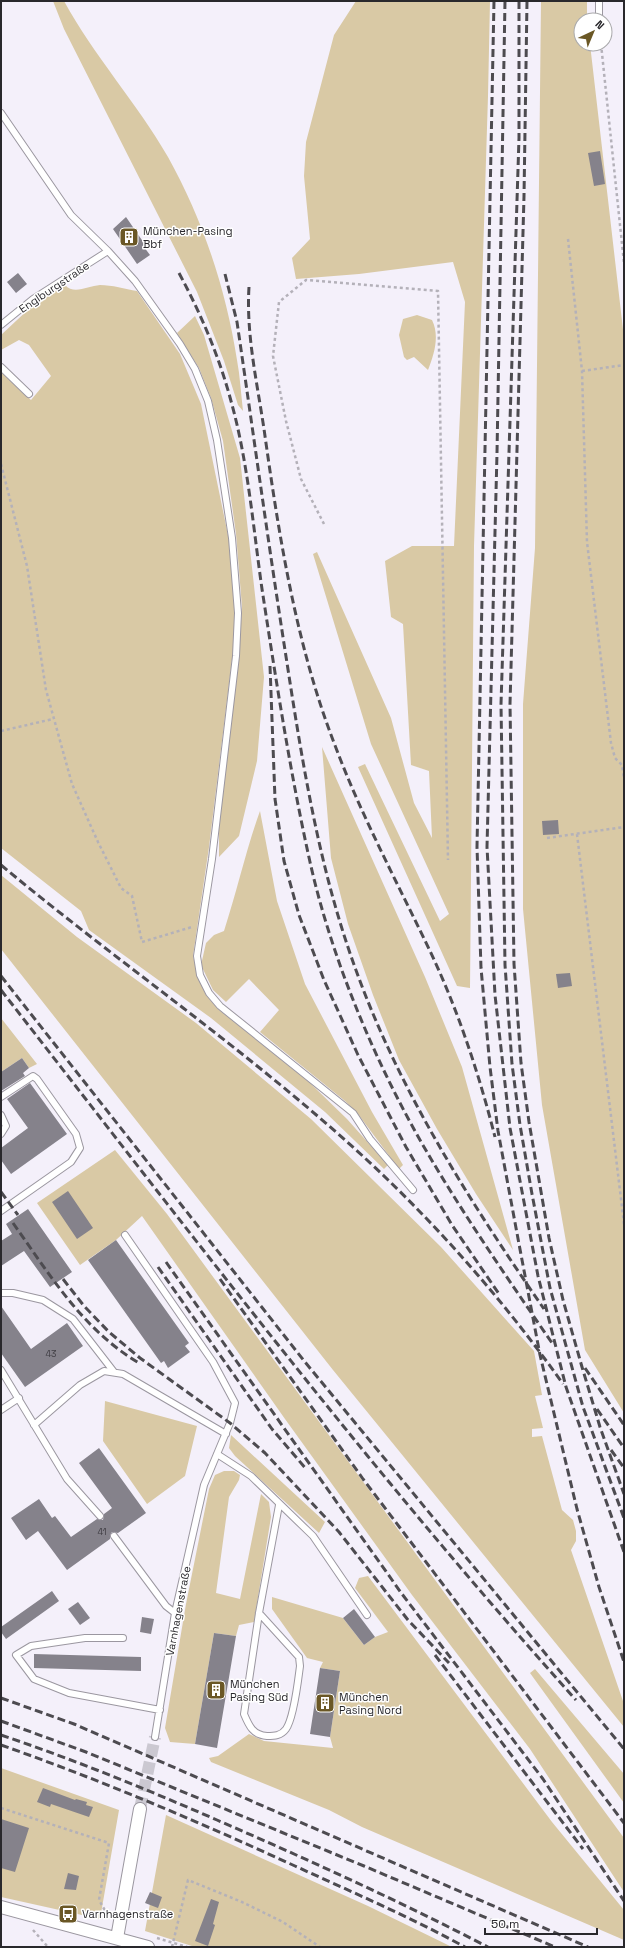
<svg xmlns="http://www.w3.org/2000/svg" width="625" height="1948" font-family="'Space Grotesk',sans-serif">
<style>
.green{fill:#d9c9a5}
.building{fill:#85828b}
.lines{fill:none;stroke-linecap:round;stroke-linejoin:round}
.minor-tunnel{stroke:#cbc8d1;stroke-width:12;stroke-dasharray:12 6;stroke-linecap:butt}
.service-casing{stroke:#9b97a0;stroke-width:8}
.minor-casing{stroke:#9b97a0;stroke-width:14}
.path{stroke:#b4b1b9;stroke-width:2.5;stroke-dasharray:3 3;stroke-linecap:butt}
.service{stroke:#fff;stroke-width:6}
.minor{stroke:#fff;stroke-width:12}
.rail{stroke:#4d4b50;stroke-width:3;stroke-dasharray:8 4;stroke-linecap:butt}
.labels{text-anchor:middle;stroke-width:3;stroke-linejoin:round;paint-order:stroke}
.number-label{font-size:9px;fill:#403e44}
.poi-label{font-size:11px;fill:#29282c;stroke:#fff;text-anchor:start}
.street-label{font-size:11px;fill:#29282c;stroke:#fff}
</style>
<rect width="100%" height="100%" fill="#f4f0fa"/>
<path class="green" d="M53,1H64C94,56 137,103 168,157C203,220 226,289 237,360C240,376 241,394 243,411L238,405L224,361L197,292L64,29Z
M356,1H490L488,96L474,546L470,988L457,986L358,767L365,764L440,921L449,914L371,744L313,554L317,552L391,718L414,803L432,838L429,771L411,765L403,624L391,617L385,561L412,546H454L465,302L453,262L359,274L296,279L292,258L310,239L304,176L306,142L334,35Z
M541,1H587V20H581V44H590L624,338V1413L585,1350L542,1105L523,909V704L535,548Z
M65,285C74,295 88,286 100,285C112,285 125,289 137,291L180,354L201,404L229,540L236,611L234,643L209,847L193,956L198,977L206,995L218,1009L310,1083L347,1119L388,1165L384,1169L325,1112L211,1018L89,930L81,911L1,848V372L31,400L51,376L29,345L19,340L1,350V335L32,306Z
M417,315L432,320C440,336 434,355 428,370L414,357L407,360L404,357L399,335L403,319Z
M195,316L204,335L240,458L264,677L257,761L239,836L219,857V828L239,655L242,607L236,534L223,441L211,398L199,368L177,333Z
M322,747L425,977L462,1067L513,1250L476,1194L437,1129L399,1060L373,995L348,924L331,858Z
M260,811L277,901L305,984L372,1112L403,1165L399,1169L358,1114L345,1101L260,1032L279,1010L249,979L226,1002L213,990L201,965L206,943L214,935L224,931C237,891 246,850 260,811Z
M1,875L77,937L196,1023L311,1119L441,1247L534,1351L542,1395L535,1396L543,1428L532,1429V1437L542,1436L562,1510L573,1520L576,1531V1541L571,1550L624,1704V1727L333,1370L1,949Z
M1,1018L37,1064L29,1068L22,1058L1,1072Z
M115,1150L167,1214L624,1838V1892L530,1749L412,1595L285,1419L142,1216L116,1240L80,1265L37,1203Z
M105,1401L197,1426L185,1476L147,1504L103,1441Z
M231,1435L325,1522L319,1533L235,1456L229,1448Z
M224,1471H234L240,1475L239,1480L229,1497L216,1593L240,1599L261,1494L269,1502L271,1517L254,1622L239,1625L236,1636L214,1633L195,1744L170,1742L165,1728L186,1604L209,1489L215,1475Z
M368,1576L552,1822L624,1910V1940L362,1827L329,1810L211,1762L209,1758L218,1756L249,1734L264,1741L333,1748L330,1737L340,1671L320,1668L323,1662L307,1658L272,1609V1597L343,1618L364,1645L375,1637L388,1632L355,1588L359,1578Z
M535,1669L624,1774V1803L530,1673Z
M1,1768L119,1810L100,1919L1,1897Z
M166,1815L368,1906L452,1947H195L145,1931Z"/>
<path class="building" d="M600,151L605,184L594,186L588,153Z
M126,217L146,246L144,247L150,255L137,264L113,229Z
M18,273L27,284L16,293L7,282Z
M558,820L559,834L543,835L542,821Z
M570,973L572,986L558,988L556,974Z
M22,1058L29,1068L23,1073L25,1076L1,1091V1072Z
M30,1083L67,1134L11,1174L1,1160V1148L28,1128L7,1099Z
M68,1191L93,1228L77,1239L52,1202Z
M28,1209L72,1272L50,1287L24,1251L1,1266V1241L12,1234L6,1224Z
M116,1240L189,1343L185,1346L190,1352L168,1368L164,1361L161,1363L88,1260Z
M1,1306L31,1349L67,1323L83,1346L25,1387L1,1353Z
M99,1448L146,1513L118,1533L112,1532L110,1535V1539L67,1570L38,1531L26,1540L11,1518L39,1499L52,1518L55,1516L71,1537L97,1519L103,1520L104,1514L112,1508L79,1463Z
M52,1591L59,1601L6,1639L1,1632V1627Z
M78,1602L90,1618L80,1625L68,1609Z
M354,1609L375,1637L364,1645L343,1618Z
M142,1617L154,1619L151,1634L140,1632Z
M214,1633L236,1636L217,1748L195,1744Z
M34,1654L141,1657V1671L34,1668Z
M320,1668L340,1671L330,1737L310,1734Z
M43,1788L75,1800L76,1799L87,1802L86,1805L93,1807L89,1817L51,1804L50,1807L37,1802Z
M1,1819L29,1828L15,1872L1,1868Z
M68,1873L79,1876L76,1890L64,1889Z
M150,1892L162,1897L158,1908L145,1903Z
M211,1899L219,1902L213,1924L215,1925L208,1946L195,1941Z"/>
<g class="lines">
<path class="minor-tunnel" d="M140,1809L155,1737"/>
<g class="service-casing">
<path id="service" d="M599,1V20
M1,113L71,215L108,251L135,281L180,344L195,369L208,401L217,440L232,538L238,613L236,656L212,859L197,956L200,975L209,993L220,1006L353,1113L370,1139L413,1190
M1,325L33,299L108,251
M1,367L29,394
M1,1097L33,1076L37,1079L76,1134L80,1148L71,1162L1,1211
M1,1115L6,1126L1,1134
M125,1235L213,1362L235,1403L230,1423L204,1485L175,1613L155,1737
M1,1293H13L43,1300L73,1319L114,1372
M1,1370L67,1479L100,1516
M1,1410L19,1398
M34,1425L80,1385L104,1371L123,1374L226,1434
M217,1454L251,1476L313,1536L367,1615
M114,1536L166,1606L175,1613
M259,1613L299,1657L300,1666C298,1681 294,1718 286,1729C281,1736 274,1736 267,1736C253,1735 249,1726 244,1714L259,1613L279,1505
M123,1638H85L31,1646L16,1655L34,1679L69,1693L160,1710"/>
</g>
<g class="minor-casing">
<path id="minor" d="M1,1907L148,1947
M117,1938L140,1809"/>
</g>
<path class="path" d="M601,44L624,263
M568,239L582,371L587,542L611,743L615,758L622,765L624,778
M582,371L624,365
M1,464L27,566L46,690L72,784L98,842L121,888L132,896L142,942L192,927
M324,524L301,479L286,421L273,356L279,302L306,280L438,291L448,860
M1,731L53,719
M577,834L624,1224
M547,838L624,827
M1,1808L109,1843L99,1900L107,1914
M33,1930L48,1947
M157,1938L187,1947
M172,1947L188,1880L242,1902L283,1922L320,1947"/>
<use href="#service" class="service"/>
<use href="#minor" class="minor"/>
<path class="rail" d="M494,1L477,847L481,968L490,1067L498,1131L519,1244L540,1355L577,1509L599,1587L624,1662
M505,1L497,453L487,847L495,995L510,1128L538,1276L566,1387L624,1552
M519,1V138L501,704L505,965L512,1064L520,1125L532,1194L550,1288L583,1407L624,1518
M527,1L524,196L510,704L514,964L521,1063L529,1122L549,1238L563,1300L582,1367L600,1427L624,1494
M179,273C201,314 219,356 231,401C248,462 253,526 262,589C276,680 290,772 310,862C331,956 372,1055 420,1140C460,1210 506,1276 552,1343
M225,274L237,322C253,431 268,541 285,650C301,754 317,859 352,959C396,1086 468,1199 544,1309
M249,287C246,334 257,382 264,429C279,536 296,646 336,748C362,817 398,884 430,951C458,1010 479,1074 495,1137
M270,666L275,799L284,861L299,915L324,980L358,1055L406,1147L452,1225L499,1294
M1,865C114,959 235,1042 345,1140C426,1212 500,1295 563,1384
M1,976L305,1362L624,1749
M1,990C188,1230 372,1473 576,1700
M1,1192L18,1215
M13,1223C50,1275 83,1330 139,1363
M166,1262L402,1594L543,1779L624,1901
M158,1267L272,1429L307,1470
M63,1279L84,1306L109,1332L140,1358L230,1423L265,1453L339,1532L408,1620L449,1663
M220,1279L363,1479L624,1823
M585,1368L624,1425
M597,1409L624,1448
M611,1450L624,1468
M435,1655L583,1849
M1,1698L74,1724L588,1947
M1,1721L86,1752L364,1866L555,1947
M1,1735C75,1760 146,1789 217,1820C309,1860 399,1901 488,1947
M1,1745C101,1780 199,1822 295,1866C352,1892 410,1917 465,1947"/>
</g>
<defs>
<g id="building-square" transform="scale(1)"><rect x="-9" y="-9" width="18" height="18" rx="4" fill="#6a5725" stroke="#fff"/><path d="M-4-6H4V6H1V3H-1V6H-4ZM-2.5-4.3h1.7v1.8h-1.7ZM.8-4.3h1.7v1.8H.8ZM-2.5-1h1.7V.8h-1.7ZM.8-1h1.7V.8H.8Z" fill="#fff"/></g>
<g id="bus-square" transform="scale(1)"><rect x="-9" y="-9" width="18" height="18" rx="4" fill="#6a5725" stroke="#fff"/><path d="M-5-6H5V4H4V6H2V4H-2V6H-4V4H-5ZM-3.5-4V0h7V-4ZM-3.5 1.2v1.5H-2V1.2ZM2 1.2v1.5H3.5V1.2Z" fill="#fff"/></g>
</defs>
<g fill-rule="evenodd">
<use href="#building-square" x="129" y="237"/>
<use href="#building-square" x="216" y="1690"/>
<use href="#building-square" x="325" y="1703"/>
<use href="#bus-square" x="68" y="1914"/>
</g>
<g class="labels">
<g class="number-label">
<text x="51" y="1357">43</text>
<text x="102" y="1535">41</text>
</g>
<g class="poi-label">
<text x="143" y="235">München-Pasing<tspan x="143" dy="13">Bbf</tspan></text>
<text x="230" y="1688">München<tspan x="230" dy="13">Pasing Süd</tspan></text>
<text x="339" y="1701">München<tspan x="339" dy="13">Pasing Nord</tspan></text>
<text x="82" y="1918">Varnhagenstraße</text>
</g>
<g class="street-label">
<text transform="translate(54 287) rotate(-34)" y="4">Englburgstraße</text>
<text transform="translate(178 1611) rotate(-79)" y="4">Varnhagenstraße</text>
</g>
</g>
<rect width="625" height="1948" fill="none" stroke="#29282c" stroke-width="4"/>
<g transform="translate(593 32) rotate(44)"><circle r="19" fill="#ffffff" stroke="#a9a9ab"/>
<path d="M0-3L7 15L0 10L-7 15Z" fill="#6a5725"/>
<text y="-6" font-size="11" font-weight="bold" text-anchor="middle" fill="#29282c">N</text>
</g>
<path d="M485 1928v6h112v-6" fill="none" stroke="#29282c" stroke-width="2"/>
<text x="491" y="1928" font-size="12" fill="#29282c" stroke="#ffffff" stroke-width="3" paint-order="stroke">50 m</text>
</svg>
